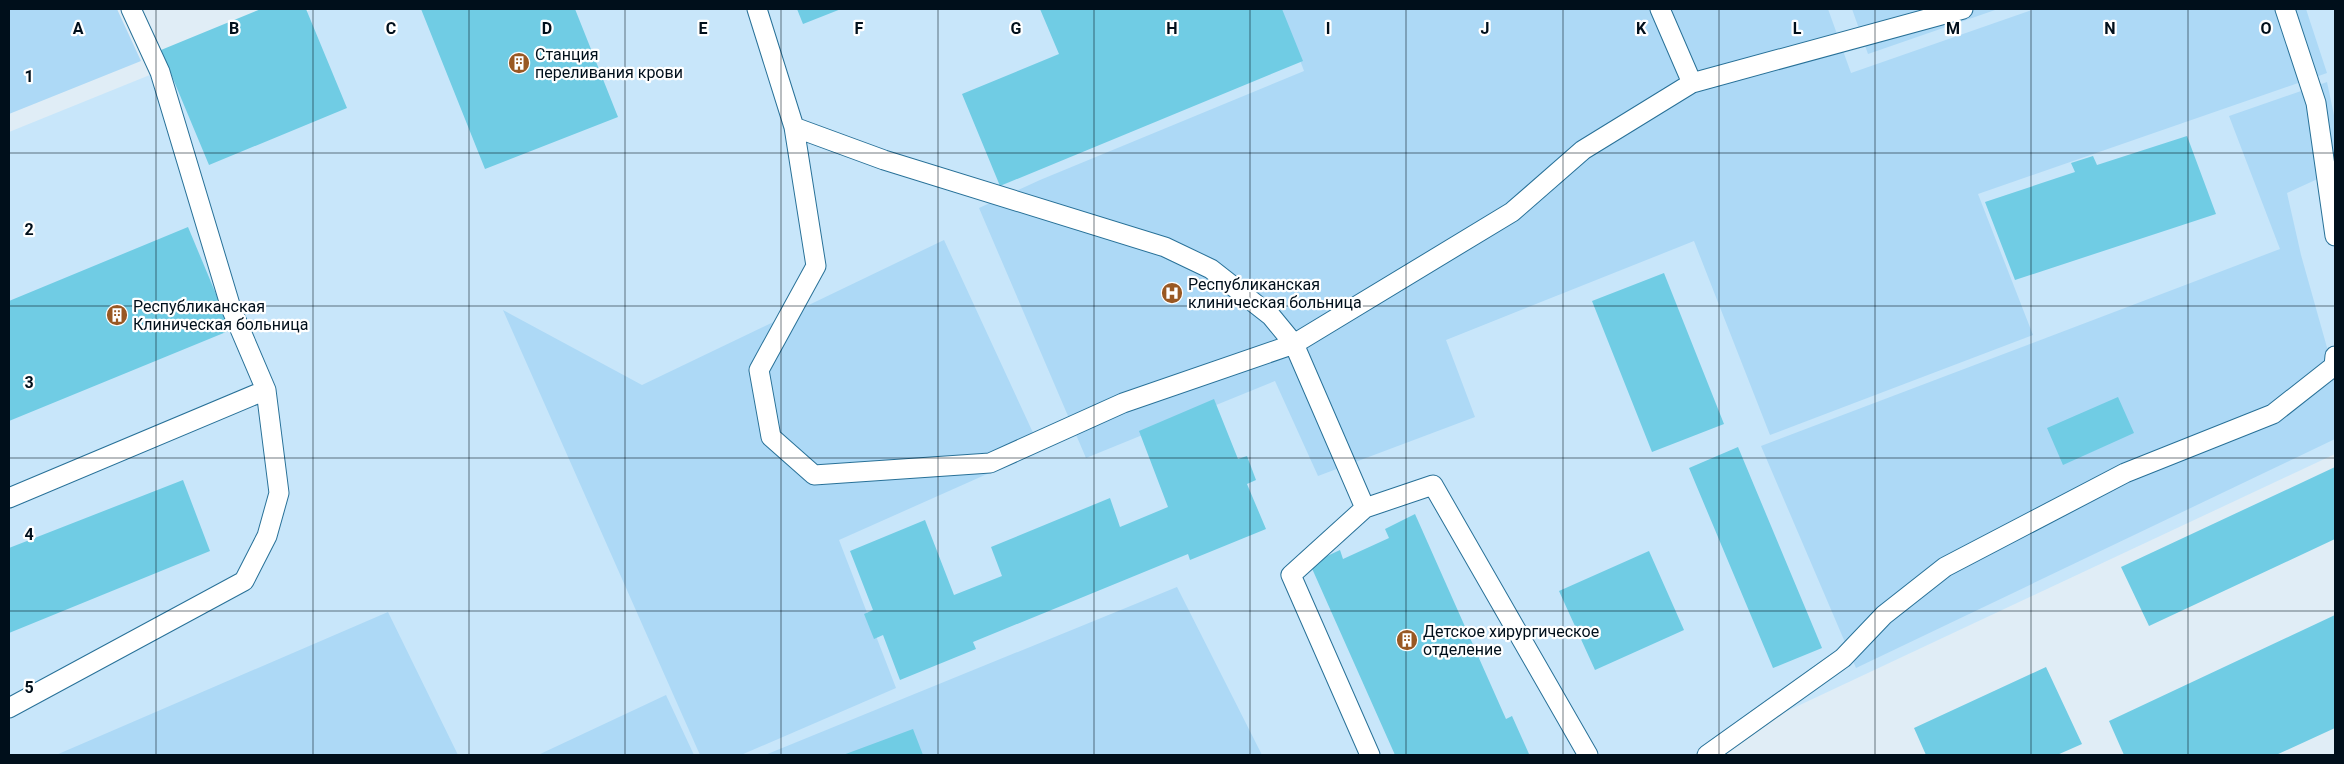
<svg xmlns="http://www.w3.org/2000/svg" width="2344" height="764" font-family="Roboto,sans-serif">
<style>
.built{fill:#c8e6fa}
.green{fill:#add9f6}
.building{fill:#70cce4}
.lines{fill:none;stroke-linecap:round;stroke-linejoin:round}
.service-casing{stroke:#287198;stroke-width:21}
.service{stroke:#fff;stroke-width:19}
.grid{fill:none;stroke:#000f1b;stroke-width:1;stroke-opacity:0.55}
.labels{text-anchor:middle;stroke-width:4.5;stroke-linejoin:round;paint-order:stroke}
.poi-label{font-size:16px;fill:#000f1b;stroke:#fff;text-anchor:start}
.grid-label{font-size:16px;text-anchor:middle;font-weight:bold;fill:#000f1b;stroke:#fff;stroke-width:4.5;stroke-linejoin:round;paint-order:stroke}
</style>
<rect width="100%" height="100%" fill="#e0edf6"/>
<path class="built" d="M313,9H2335V454L1693,755H9V132Z"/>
<path class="green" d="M9,9H117L141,61L9,114Z
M1281,9H1828L1851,73L2035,9H2306L2327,73L1978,194L2033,335L1770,435L1694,241L1446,340L1475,417L1318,476L1275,381L1086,458L979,208L1040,180L1304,71Z
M1852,9H1998L1868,54Z
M2327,82L2335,120V171L2287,193L2301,255L2335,376V439L1856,668L1761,446L2280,249L2229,116Z
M944,240L1041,450L839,540L896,688L741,755H700L503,310L642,385Z
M1177,587L1262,755H765Z
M388,612L458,755H56Z
M666,695L694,755H538Z"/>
<path class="building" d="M261,9H306L347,108L209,165L161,50Z
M421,9H575L618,117L485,169Z
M797,9H841L803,24Z
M1040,9H1282L1303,61L1000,186L962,94L1059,54Z
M2187,136L2216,214L2015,280L1985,202L2075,172L2071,163L2093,156L2097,165Z
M188,227L231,330L9,421V301Z
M1664,273L1724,424L1652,452L1592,301Z
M2118,397L2134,433L2063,465L2047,428Z
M1214,399L1238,459L1247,456L1256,480L1247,484L1266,529L1190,560L1188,554L973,642L976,649L900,680L883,635L874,639L864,614L873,610L850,551L925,520L954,595L1002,576L991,547L1110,498L1120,527L1168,507L1139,431Z
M1738,447L1822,648L1773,668L1689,468Z
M2335,467V539L2149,626L2121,567Z
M183,480L210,551L9,633V548Z
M1415,514L1506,719L1512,716L1529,754L1395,755L1310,564L1340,550L1343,559L1389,538L1385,529Z
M1649,551L1684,630L1595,670L1559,591Z
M2335,615V728L2276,755H2124L2109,721Z
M2046,667L2082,744L2057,755H1926L1914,728Z
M913,729L923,755H843Z"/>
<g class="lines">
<g class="service-casing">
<path id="service" d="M757,9L794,127L884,160L1165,247L1211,269L1271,316L1294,344L1365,508
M1660,9L1692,83
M2285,9L2316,103L2335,236
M794,127L816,266L759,370L771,437L814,475L990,463L1123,403L1294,344L1512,212L1583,150L1692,83L1963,9
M9,498L266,390
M9,708L244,581L267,536L279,493L266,390L231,308L160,72L131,9
M1370,755L1291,575L1365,508L1433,485L1588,755
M1707,755L1843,658L1884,615L1945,567L2125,473L2273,414L2334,366L2335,356"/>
</g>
<use href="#service" class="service"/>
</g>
<path class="grid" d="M156,9V755M313,9V755M469,9V755M625,9V755M781,9V755M938,9V755M1094,9V755M1250,9V755M1406,9V755M1563,9V755M1719,9V755M1875,9V755M2031,9V755M2188,9V755M9,153H2335M9,306H2335M9,458H2335M9,611H2335"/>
<defs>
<g id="building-disc" transform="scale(1.125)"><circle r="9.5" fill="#995823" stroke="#fff"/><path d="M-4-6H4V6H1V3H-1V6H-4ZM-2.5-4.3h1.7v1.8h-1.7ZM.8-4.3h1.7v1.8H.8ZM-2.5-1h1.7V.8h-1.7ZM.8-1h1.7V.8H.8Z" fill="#fff"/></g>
<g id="hospital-disc" transform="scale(1.125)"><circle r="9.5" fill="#995823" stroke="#fff"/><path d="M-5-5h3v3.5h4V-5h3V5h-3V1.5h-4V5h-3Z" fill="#fff"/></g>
</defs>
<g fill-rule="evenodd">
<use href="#building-disc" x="519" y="63"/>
<use href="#hospital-disc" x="1172" y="293"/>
<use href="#building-disc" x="117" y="315"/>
<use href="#building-disc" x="1407" y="640"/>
</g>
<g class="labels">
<g class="poi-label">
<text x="535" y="60">Станция<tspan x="535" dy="18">переливания крови</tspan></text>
<text x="1188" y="290">Республиканская<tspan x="1188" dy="18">клиническая больница</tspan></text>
<text x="133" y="312">Республиканская<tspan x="133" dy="18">Клиническая больница</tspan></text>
<text x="1423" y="637">Детское хирургическое<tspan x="1423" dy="18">отделение</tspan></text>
</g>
</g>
<g class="grid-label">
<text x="78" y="34">A</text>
<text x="234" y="34">B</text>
<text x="391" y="34">C</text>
<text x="547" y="34">D</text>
<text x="703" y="34">E</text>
<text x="859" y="34">F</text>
<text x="1016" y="34">G</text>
<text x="1172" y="34">H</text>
<text x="1328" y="34">I</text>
<text x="1485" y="34">J</text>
<text x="1641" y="34">K</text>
<text x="1797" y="34">L</text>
<text x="1953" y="34">M</text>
<text x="2110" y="34">N</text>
<text x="2266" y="34">O</text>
<text x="29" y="82">1</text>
<text x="29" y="235">2</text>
<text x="29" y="388">3</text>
<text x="29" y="540">4</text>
<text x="29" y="693">5</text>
</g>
<rect width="2344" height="764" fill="none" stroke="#000f1b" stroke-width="20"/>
</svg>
